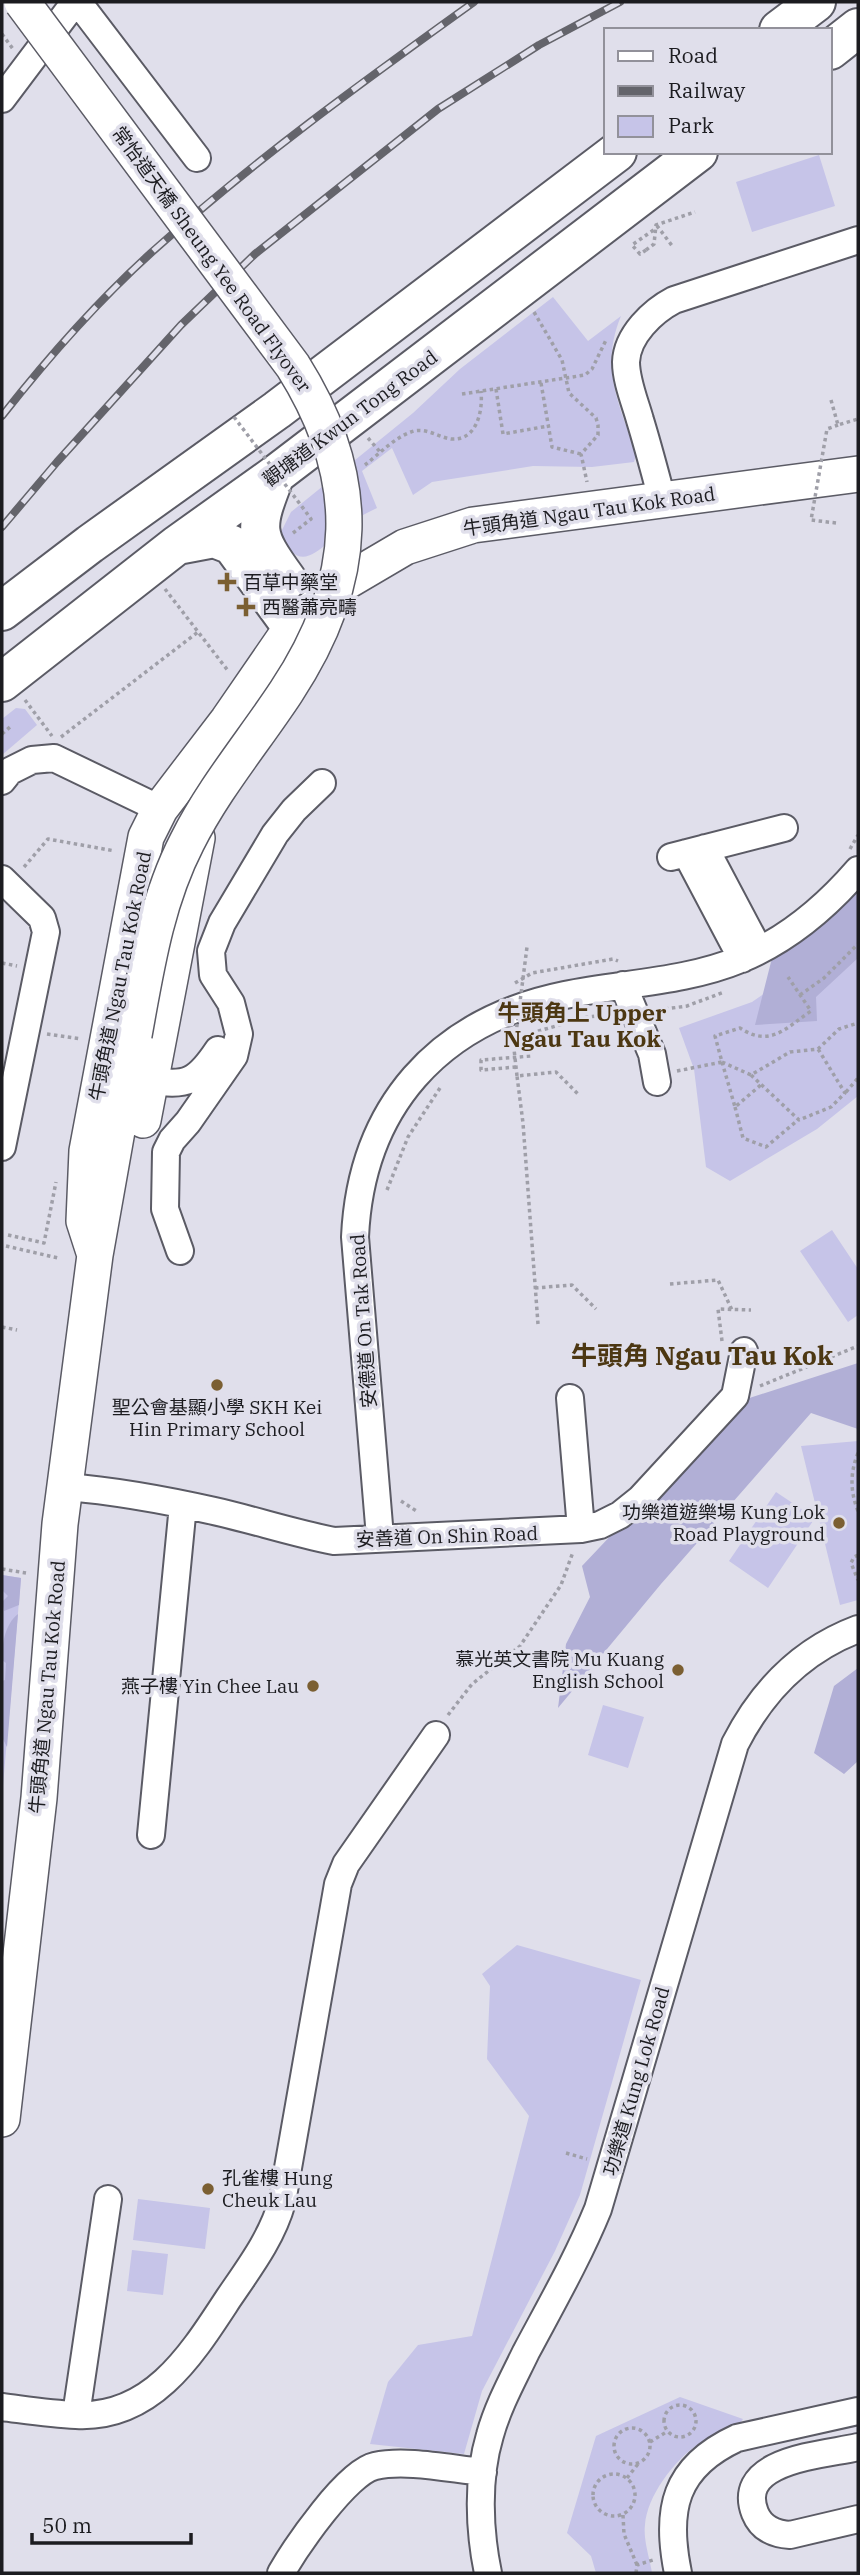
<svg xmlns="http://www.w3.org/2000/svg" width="860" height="2575" font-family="'IBM Plex Serif','Noto Sans TC',serif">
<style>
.green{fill:#c6c4e8}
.forest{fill:#b1afd6}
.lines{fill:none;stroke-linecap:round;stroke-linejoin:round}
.minor-casing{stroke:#5b5b65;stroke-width:30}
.major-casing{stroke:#5b5b65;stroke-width:38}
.highway-casing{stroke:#5b5b65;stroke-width:42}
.path{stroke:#9f9fa8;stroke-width:3.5;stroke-dasharray:3.5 3.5;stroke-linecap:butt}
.minor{stroke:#fff;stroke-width:26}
.major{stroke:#fff;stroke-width:35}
.highway{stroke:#fff;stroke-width:38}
.rail-casing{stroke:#64646b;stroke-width:8}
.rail{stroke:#e0dfeb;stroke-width:5;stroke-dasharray:16;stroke-linecap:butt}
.major-bridge-casing{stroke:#5b5b65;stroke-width:38;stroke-linecap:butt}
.path-bridge{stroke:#9f9fa8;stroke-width:3.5;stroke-dasharray:3.5 3.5;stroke-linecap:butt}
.major-bridge{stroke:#fff;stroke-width:35}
.poi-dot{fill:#7b5f32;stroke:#e0dfeb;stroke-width:2.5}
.labels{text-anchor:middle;stroke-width:7;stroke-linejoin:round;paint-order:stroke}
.street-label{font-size:19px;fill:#1c1c20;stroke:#e0dfeb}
.poi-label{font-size:19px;fill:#1c1c20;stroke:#e0dfeb;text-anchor:start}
.quarter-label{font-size:23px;font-weight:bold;fill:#4c3712;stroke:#e0dfeb}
.district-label{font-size:26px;font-weight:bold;fill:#4c3712;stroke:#e0dfeb}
</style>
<rect width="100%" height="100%" fill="#e0dfeb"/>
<path class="green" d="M819,155L835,206L752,232L736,182Z
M553,297L588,341L621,316C599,369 620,404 636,455L634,462L592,467L533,466L432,482L413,495L392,448L362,471L377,508C369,512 360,516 352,521C329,537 300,586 281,532L291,512L413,413L460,369Z
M16,708L25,709L37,725L2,755V719Z
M858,910V1096L817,1129L730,1181L706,1167L694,1069L679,1028L752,1002L788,977Z
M832,1230L858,1269V1315L848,1322L800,1251Z
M858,1441V1600L840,1605L801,1446Z
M776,1492L815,1518L768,1588L729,1561Z
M2,1575L21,1578L2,1797Z
M603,1705L644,1717L628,1768L588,1755Z
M517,1945L641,1980L580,2195L555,2251L482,2391L464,2454L370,2444L388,2382L418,2345L472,2336L529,2116L487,2059L490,1986L482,1974Z
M138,2199L210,2208L205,2249L133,2240Z
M132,2250L168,2254L163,2295L127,2291Z
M680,2397L743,2419C732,2435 713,2434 697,2445C674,2461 647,2496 645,2525C643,2540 650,2559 652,2573H596L591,2556L567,2533L596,2436Z"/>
<path class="forest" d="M858,888V958L816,997L817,1021L755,1025L772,958Z
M858,1363V1429L811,1413L661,1584L558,1708L566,1644L590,1597L582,1566L737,1402Z
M2,1575L21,1578L19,1605L4,1611L2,1602L8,1596L2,1590Z
M18,1614L7,1747L2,1737V1681L5,1680L6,1663L2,1660C2,1644 5,1624 18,1614Z
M858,1668V1761L844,1774L814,1753L834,1686Z"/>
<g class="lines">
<g class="minor-casing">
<path id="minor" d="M78,2L197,158
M2,99L75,2
M662,499C655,473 648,446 640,420C635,402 626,381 626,362C627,335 653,311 674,300L858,240
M2,781L10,771L32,760L54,758L160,809
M705,848L759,950
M686,853L742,959
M671,857L784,828
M2,879L42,918L46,932L2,1147
M623,985L652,1054L657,1082
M150,1080C187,1088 198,1080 218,1050
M180,1251L165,1209L166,1152L172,1140L188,1122L234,1056L239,1034L231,1003L213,975L211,951L222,923L275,834L294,810L322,783
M570,1398L581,1529
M66,1487C116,1491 165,1500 214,1511C254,1520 293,1533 334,1541L581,1529L600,1525L620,1515L640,1499L735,1396L744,1351
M380,1537L355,1237C361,1107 438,1021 565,995C623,983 686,982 741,959C787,940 826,907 858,870
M151,1835L183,1505
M2,2407C26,2410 51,2414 76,2415C152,2419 192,2354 228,2299C249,2268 272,2238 282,2202L338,1884L346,1864L436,1735
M76,2415L108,2199
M858,2447C825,2455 734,2459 755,2513C761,2528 774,2534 790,2535L858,2519
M281,2573C296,2547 347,2472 375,2466C406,2459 451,2469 483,2472
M488,2573C479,2530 477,2478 490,2435C498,2406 513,2379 526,2352C551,2305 578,2258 598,2209L735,1744C762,1691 802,1650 858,1629
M678,2573C665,2510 674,2467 737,2438L858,2411"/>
</g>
<g class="major-casing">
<path id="major" d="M143,1120L197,838
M95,1255L84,1221L87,1151L146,837L160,809L228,720L292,627L337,587L405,547L473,525L858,474
M2,2119L39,1798L60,1524L95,1255L134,1035"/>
</g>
<g class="highway-casing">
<path id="highway" d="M779,30L816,2
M830,50L858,28
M275,475C254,529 253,533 287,580
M177,545L214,538L232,545L292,627
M2,611L90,544L277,410L617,152
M2,682L177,545L275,475L698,152"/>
</g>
<path class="path" d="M2,34L13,49
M646,250L640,254L632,245L658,227L673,247
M534,312L562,360L569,393L596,418L598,425V435L581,454L587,482
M541,383L552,447L581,454
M496,389L503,434L548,426
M462,394L585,375L592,369L607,338
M831,400L838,425L858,419
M368,438L381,453
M365,465C379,454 396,436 414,431C427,428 438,437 451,439C477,441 483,411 481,391
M293,533L311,519L303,508
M165,589L229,672
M25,700L52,736
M2,734L10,727
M61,737L198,632
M850,849L858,835
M24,867L48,839L115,851
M2,963L17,966
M515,983L532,973L613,959L618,961
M800,995L824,978L858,944
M658,1010L687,1006L724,992
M47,1034L81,1039
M511,1039L587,1017L612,1015
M722,1062L751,1075L790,1052L818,1049L839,1029L858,1023
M722,1062L735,1107L762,1084
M516,1067L481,1070V1060L531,1056L529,1034
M677,1071L722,1062L715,1036L740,1028C770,1048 786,1028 811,1011L788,977
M751,1075L799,1120L831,1107L845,1093L818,1049
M846,1092L858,1078
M735,1107L743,1138L766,1147L798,1120
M387,1190L408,1137L440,1088
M8,1235L44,1243L56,1182
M6,1246L58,1258
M670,1284L718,1280L732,1310
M535,1288L572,1285L596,1309
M538,1324L523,1123L517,1076L556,1072L579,1095
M2,1327L17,1330
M722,1341L718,1309L751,1310
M760,1386L858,1346
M858,1453C850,1473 850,1491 858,1511
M401,1501L418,1512
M858,1555L854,1557L851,1563L858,1580
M2,1569L26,1573
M448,1715L472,1684L520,1646L561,1585L573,1552
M566,2153L587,2159
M664 2421a16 16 0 1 1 32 0a16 16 0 1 1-32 0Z
M614 2446a18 18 0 1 1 36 0a18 18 0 1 1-36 0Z
M650,2442L668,2431
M593 2495a21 21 0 1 1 42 0a21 21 0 1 1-42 0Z
M627,2478L638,2464
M623,2515L624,2534L637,2565
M636,2573L637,2565L653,2560"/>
<use href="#minor" class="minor"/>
<use href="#major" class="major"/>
<use href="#highway" class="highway"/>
<g class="rail-casing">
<path id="rail" d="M2,416C46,360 100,299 152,252C253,161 364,81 474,2
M2,527L57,462L181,325L255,254L438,109L539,45L620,2"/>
</g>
<use href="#rail" class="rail"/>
<g class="major-bridge-casing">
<path id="major-bridge" d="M22,2L293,366C364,479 360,580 286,692C253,742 214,788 187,842C156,902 146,969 134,1035"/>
</g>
<path class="path-bridge" d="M646,250L654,244L656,225L695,212
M234,417L303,508
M836,523L811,520L827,429L838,425
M517,1076L514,1049L527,947"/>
<use href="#major-bridge" class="major-bridge"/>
</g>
<g class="poi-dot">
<path d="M223.5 571.5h7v7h7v7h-7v7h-7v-7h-7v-7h7z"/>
<path d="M242.5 596.5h7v7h7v7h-7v7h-7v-7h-7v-7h7z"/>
<circle cx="217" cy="1385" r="7"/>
<circle cx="839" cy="1523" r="7"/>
<circle cx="678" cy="1670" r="7"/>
<circle cx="313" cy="1686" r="7"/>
<circle cx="208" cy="2189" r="7"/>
</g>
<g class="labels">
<g class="street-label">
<text transform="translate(212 259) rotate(54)" y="7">常怡道天橋 Sheung Yee Road Flyover</text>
<text transform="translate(350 418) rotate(-37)" y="7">觀塘道 Kwun Tong Road</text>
<text transform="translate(589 511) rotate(-8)" y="7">牛頭角道 Ngau Tau Kok Road</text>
<text transform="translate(120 976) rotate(-79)" y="7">牛頭角道 Ngau Tau Kok Road</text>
<text transform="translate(363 1321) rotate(-94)" y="7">安德道 On Tak Road</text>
<text transform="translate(447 1536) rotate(-2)" y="7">安善道 On Shin Road</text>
<text transform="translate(47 1687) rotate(-85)" y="7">牛頭角道 Ngau Tau Kok Road</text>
<text transform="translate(636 2081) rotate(-74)" y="7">功樂道 Kung Lok Road</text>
</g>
<g class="poi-label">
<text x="243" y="589">百草中藥堂</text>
<text x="262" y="614">西醫蕭亮疇</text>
<text x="217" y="1414" text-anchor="middle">聖公會基顯小學 SKH Kei<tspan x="217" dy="22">Hin Primary School</tspan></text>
<text x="825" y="1519" text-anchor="end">功樂道遊樂場 Kung Lok<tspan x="825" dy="22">Road Playground</tspan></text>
<text x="664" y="1666" text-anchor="end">慕光英文書院 Mu Kuang<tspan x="664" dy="22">English School</tspan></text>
<text x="299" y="1693" text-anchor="end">燕子樓 Yin Chee Lau</text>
<text x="222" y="2185">孔雀樓 Hung<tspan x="222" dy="22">Cheuk Lau</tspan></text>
</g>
<g class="quarter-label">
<text x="582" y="1021">牛頭角上 Upper<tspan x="582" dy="26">Ngau Tau Kok</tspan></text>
</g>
<g class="district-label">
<text x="702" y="1365">牛頭角 Ngau Tau Kok</text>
</g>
</g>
<rect width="860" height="2575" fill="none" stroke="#1c1c20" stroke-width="7"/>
<rect x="604" y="28" width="228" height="126" fill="#e0dfeb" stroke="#92919a" stroke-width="2"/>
<rect x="618" y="51" width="35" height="10" fill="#ffffff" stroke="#92919a" stroke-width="2"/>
<text x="668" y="63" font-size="21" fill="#1c1c20">Road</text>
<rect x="618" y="86" width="35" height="10" fill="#64646b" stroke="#92919a" stroke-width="2"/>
<text x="668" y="98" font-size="21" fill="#1c1c20">Railway</text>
<rect x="618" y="116" width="35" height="21" fill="#c6c4e8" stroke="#92919a" stroke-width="2"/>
<text x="668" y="133" font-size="21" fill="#1c1c20">Park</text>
<path d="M32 2533v10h159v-10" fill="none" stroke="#1c1c20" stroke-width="3.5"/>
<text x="42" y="2533" font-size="21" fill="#1c1c20" stroke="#e0dfeb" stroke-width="5" paint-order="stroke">50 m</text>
</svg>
